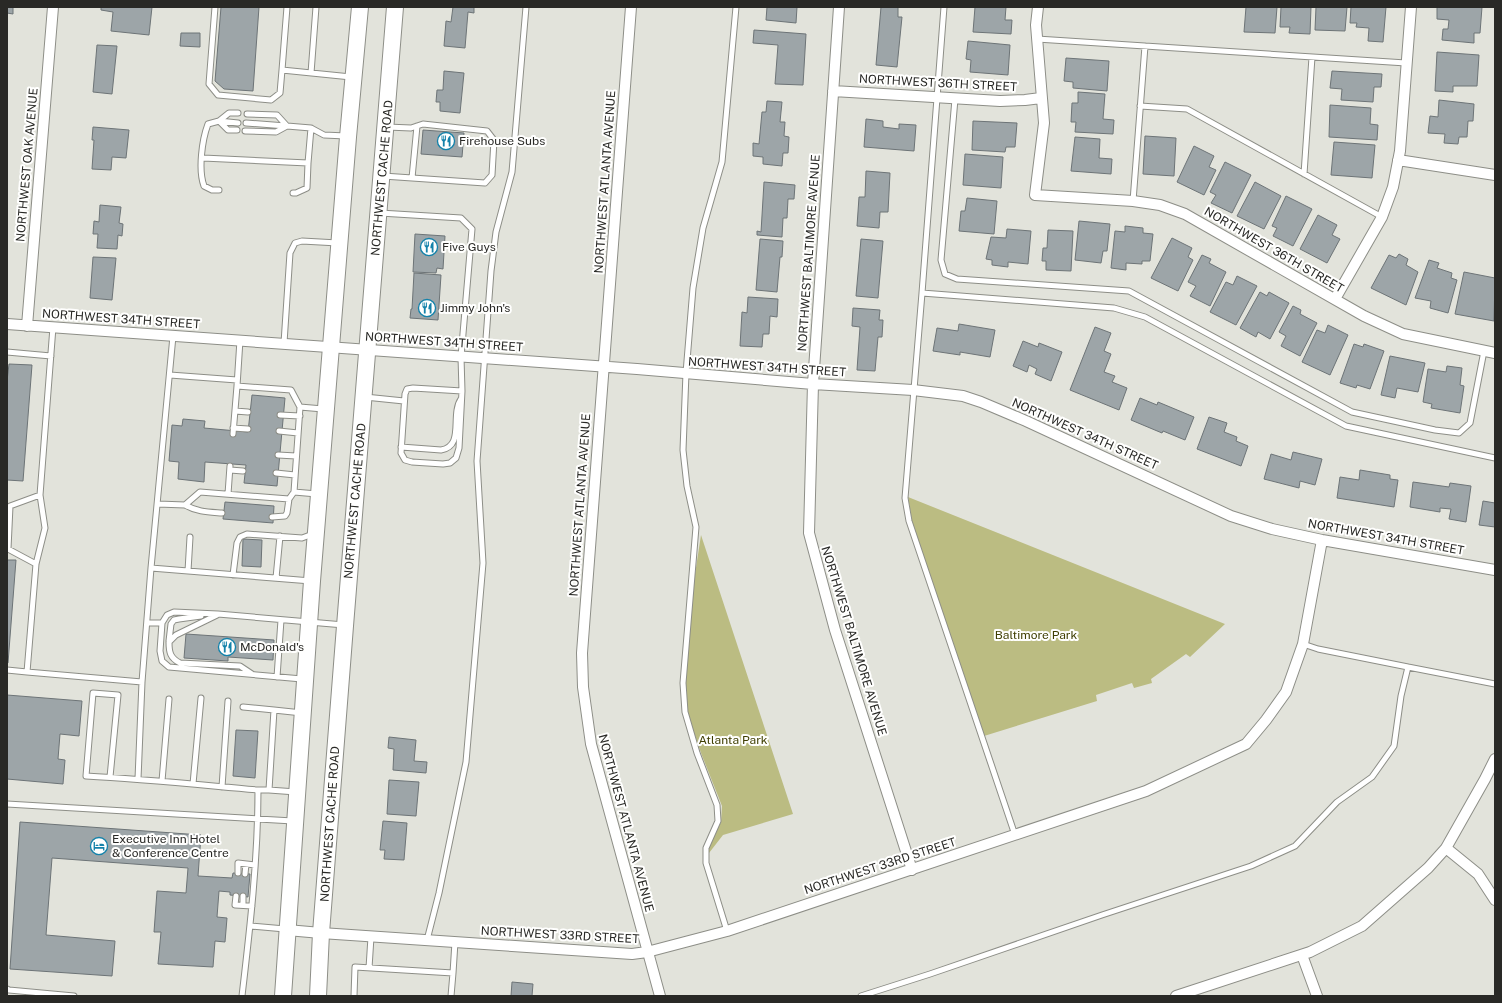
<svg xmlns="http://www.w3.org/2000/svg" width="1502" height="1003" font-family="'Public Sans',sans-serif">
<style>
.green{fill:#bbbc82}
.building{fill:#9da5a8;stroke:#6d7477}
.lines{fill:none;stroke-linecap:round;stroke-linejoin:round}
.lane-casing{stroke:#8d8e87;stroke-width:7}
.street-casing{stroke:#8d8e87;stroke-width:12}
.primary-casing{stroke:#8d8e87;stroke-width:18}
.lane{stroke:#fff;stroke-width:5}
.street{stroke:#fff;stroke-width:10}
.primary{stroke:#fff;stroke-width:16}
.labels{text-anchor:middle;stroke-width:4;stroke-linejoin:round;paint-order:stroke}
.street-label{font-size:12px;fill:#292926;stroke:#fffffe}
.poi-label{font-size:12px;fill:#292926;stroke:#fffffe;text-anchor:start}
.park-label{font-size:12px;fill:#3f3e02;stroke:#fffffe}
</style>
<rect width="100%" height="100%" fill="#e2e3db"/>
<path class="green" d="M908,497L1225,624L1190,657L1186,654L1151,679L1152,683L1134,688L1132,683L1096,695L1097,701L984,736L912,521Z
M701,535L793,814L723,835L709,853V848L721,822L722,806L701,753L687,712L684,685L693,587Z"/>
<path class="building" d="M7,7H13V14L7,13Z
M101,7H152L149,35L111,31L113,12L101,10Z
M221,7H259L253,91L224,89L215,81Z
M453,7H474V13L468,12L465,48L444,46L446,21L451,22Z
M767,7H797L796,23L766,20Z
M881,7H898V17H902L897,67L876,65Z
M975,7H1006L1005,20H1012L1011,34L973,32Z
M1246,7H1277L1275,33L1244,32Z
M1281,7H1311L1310,34L1289,33L1290,27H1280Z
M1316,7H1347L1345,31L1315,30Z
M1351,7H1386L1383,42L1368,41L1369,28L1356,27L1357,23H1350Z
M1437,7H1482L1480,33H1474V43L1442,40L1443,29H1448L1449,20L1437,19Z
M754,30L806,34L803,85L775,84L778,45L753,43Z
M181,33H200V47L180,46Z
M968,41L1010,45L1008,75L970,72L971,60L966,59Z
M97,45L117,46L112,94L93,92Z
M1437,52L1479,55L1477,86H1453V92L1435,91Z
M1066,58L1109,61L1107,91L1073,88V82L1064,81Z
M444,71L464,73L460,113L440,111V102H436L437,90H443Z
M1332,71L1382,74L1381,87H1374L1373,102L1341,100L1342,89L1330,88Z
M1078,92L1105,94L1103,119L1114,120L1113,134L1075,132L1076,122H1071L1072,103H1078Z
M1439,100L1474,104L1473,121H1468L1467,137H1459L1458,144L1444,143L1445,134L1428,133L1430,116L1438,117Z
M767,101L782,102L780,122H785L784,136L789,137L788,153H783L782,166L763,164V157L753,156V143L759,144L762,112H766Z
M1330,105L1371,108L1370,124L1378,125L1377,140L1329,137Z
M866,119L883,121V127L899,129V124L916,125L914,151L864,147Z
M973,121L1017,123L1015,147H1006L1005,152L972,150Z
M93,127L129,130L126,158L112,157L111,170L92,169L94,140H92Z
M423,130L464,133L462,157L421,154Z
M1145,136L1176,138L1174,176L1143,174Z
M1075,137L1100,139L1099,158L1112,159L1111,174L1071,171Z
M1334,142L1375,145L1372,178L1331,175Z
M1194,146L1214,156L1209,167L1216,170L1204,195L1177,182Z
M965,154L1003,157L1001,188L963,185Z
M1225,162L1251,175L1232,213L1211,203L1216,195L1210,192Z
M866,171L890,173L888,212H880L879,228L857,226L859,197H865Z
M764,182L795,185L794,199H788L787,218H783L782,237L757,235V231L761,232Z
M1255,182L1281,196L1264,229L1237,216Z
M1286,196L1312,209L1293,246L1273,236L1277,228L1272,226Z
M967,198L997,201L994,234L959,231L961,211H965Z
M100,205L121,207L119,223L123,224L122,236L118,235L117,249L97,248L98,234H93L94,221L99,222Z
M1318,215L1337,225L1332,235L1340,239L1327,263L1300,249Z
M1079,221L1110,224L1107,251H1103L1101,263L1075,260Z
M1125,226L1143,228V233L1153,234L1150,261H1142V264L1126,263V270L1111,268L1115,231L1125,232Z
M1007,229L1031,231L1028,264L1008,262V267L992,265V260L986,259L991,237L1006,238Z
M1048,230L1073,231L1071,271L1046,270V261H1042L1043,248H1047Z
M415,234L445,236L443,269L437,268L436,273L413,272Z
M1172,238L1192,248L1188,257L1193,260L1178,291L1151,278Z
M760,239L783,241L782,257H780L777,292L756,290Z
M861,239L883,241L878,298L856,296Z
M1399,254L1408,259L1406,265L1418,272L1406,305L1371,288L1389,255L1396,258Z
M1202,255L1211,259L1209,263L1226,272L1210,306L1190,296L1196,286L1188,282Z
M93,257L116,258L112,300L90,298Z
M1429,260L1439,263L1437,268L1452,273L1451,278L1457,280L1448,313L1430,308L1431,301L1415,298Z
M1464,272L1495,278L1494,321L1455,314Z
M414,273L441,275L438,320L410,318L411,309H412Z
M1237,276L1257,286L1236,325L1210,312L1226,282L1233,285Z
M1260,292L1267,296L1269,292L1289,303L1270,339L1258,332L1256,337L1240,328Z
M748,297L778,299L777,317L770,316L769,334H763L762,347L740,346L742,312L747,313Z
M1293,306L1301,310L1300,314L1317,323L1300,356L1281,346L1286,336L1279,332Z
M853,308L880,310L879,320H883L882,337H878L875,371L857,370L860,327L852,326Z
M959,324L995,330L990,357L960,352V355L933,351L937,328L958,331Z
M1328,325L1348,335L1330,375L1302,362L1317,330L1325,333Z
M1095,327L1111,333L1104,351L1111,354L1104,372L1115,376L1112,382L1127,388L1119,410L1070,390Z
M1023,341L1038,347L1039,343L1062,352L1051,381L1035,374L1037,369L1029,365L1027,372L1013,366Z
M1354,344L1363,347L1364,344L1384,351L1370,389L1357,385L1356,388L1340,383Z
M1390,356L1425,363L1418,392L1397,388L1395,398L1381,395Z
M9,364L32,365L23,481L7,480V381Z
M1447,366L1462,368L1460,385L1464,386L1460,413L1431,408L1432,404L1423,402L1428,369L1446,372Z
M252,395L285,398L277,486L244,483L246,465L205,462L204,482L178,479L179,462L169,461L172,425L182,426L183,419L205,421L204,428L248,432Z
M1140,398L1157,405L1158,402L1194,417L1185,440L1163,431L1162,433L1131,420Z
M1209,417L1227,423L1224,432L1237,437L1236,441L1248,446L1241,466L1197,449Z
M1293,452L1322,459L1315,485L1300,481L1299,488L1264,479L1271,454L1291,460Z
M1360,470L1390,475V479L1398,480L1394,507L1337,498L1340,477L1359,480Z
M1413,482L1449,487L1450,483L1471,486L1466,522L1449,519L1451,509L1440,508V512L1410,507Z
M1483,501L1495,503V527L1479,525Z
M225,502L274,506L273,523L223,519Z
M243,539L262,540L261,567L242,566Z
M7,560H16L8,663H7Z
M186,634L274,640L273,660L228,657V661L184,658Z
M7,695L82,701L79,736L60,734L58,759L65,760L63,784L7,779Z
M236,730L258,731L255,778L233,776Z
M389,737L416,740L414,761L427,762L426,773L393,770L394,749L388,748Z
M389,780L419,782L416,816L387,814Z
M383,821L407,823L404,860L384,859L385,850H380Z
M20,822L201,835L198,876L232,878L233,873L250,874L248,897L230,895V892L219,891L217,917L227,918L225,942L215,941L213,967L158,964L161,932H154L157,891L186,893L188,868L52,858L46,935L115,941L112,976L10,969Z
M512,982L533,984L532,996H511Z"/>
<g class="lines">
<g class="lane-casing">
<path id="lane" d="M215,7L209,84L218,95L271,100L280,93L282,70
M287,7L282,70L351,77
M944,7L922,293L1114,308L1145,317L1346,426L1495,458
M1037,39L1406,63
M311,73L316,7
M955,99L941,260L945,274L957,279L1129,291L1352,412L1435,430L1459,433L1470,423L1484,351
M1140,106L1187,109L1382,217
M247,114L277,115L287,126L311,128L324,135L346,136
M219,121L229,113H238
M219,121L228,130H237
M246,123L286,126
M245,131L276,132L287,126
M203,158L308,163L311,128
M1304,174L1312,57
M383,176L485,183L492,175L494,140L487,131L423,124L411,128L387,127
M412,178L417,126
M219,190H212L204,186C198,170 202,140 208,124L219,121L238,123
M293,193H296L307,188L308,163
M1133,201L1145,46
M380,213L461,218L472,229L461,357L462,391L459,448L456,458L450,463L443,464L412,462L405,460L401,453L405,394L407,389L413,388L462,391
M922,293L905,498L909,521L1015,835
M240,340L237,386L291,390L300,407L323,409
M284,343L290,253L295,243L302,241L338,243
M7,352L51,356
M170,375L237,380
M365,397L404,401
M300,407L294,492L317,494
M235,411L248,412
M280,415L300,416
M233,428L248,429
M279,431L298,433
M233,434L237,386
M401,447L441,450C465,446 450,415 461,399
M278,455L296,456
M230,470L243,471
M276,473L295,475
M228,494L230,466
M40,495L53,327
M158,504L185,505L200,492L289,499L294,492
M185,505C197,512 209,512 222,513
M272,517L285,516L287,513L289,499
M151,568L311,581
M188,571L190,537
M233,575L237,543L240,537L247,534L302,538L313,534
M276,578L280,536
M217,615L176,635L169,642C169,652 170,658 180,663L240,666L252,674
M147,623H162L167,615L174,612L218,614L344,625
M162,623L160,651L162,661L169,667L302,679
M169,641L171,624L174,620L179,619L201,616
M1303,644L1318,649L1408,667
M7,670L27,672L36,564L45,528L40,495L10,506L8,549L36,564
M27,672L142,682L151,568L173,336
M277,677L281,620
M243,707L274,710
M110,777L118,695L93,693L86,776C144,779 201,785 258,790
M138,779L142,682
M162,781L169,699
M193,784L201,698
M222,787L228,701
M296,792L269,790L274,710L302,713
M7,804L293,821
M238,873V863L255,865
M245,874L246,864
M236,896L235,905L252,906
M243,905V896
M250,926L285,929
M727,931L706,863V848L718,821L717,805L697,753L685,712L683,683L696,527L687,486L683,450L686,373L693,288L703,228L722,162L736,7
M427,940L439,893L466,762L483,563L477,461L491,271L496,232L512,172L526,7
M369,968L371,937
M453,973L455,942
M7,989L9,990L74,996
M242,996C250,928 258,859 258,790H269
M354,996L355,967L453,973L451,996
M861,996L930,974L1102,915L1251,866L1295,846L1337,802L1372,777L1394,746L1401,696L1408,667L1495,684"/>
</g>
<g class="street-casing">
<path id="street" d="M631,7L582,653L583,687L591,744L660,996
M839,7L813,384L809,533L835,630L912,870
M1038,7L1036,25L1044,123L1035,195L1133,201L1160,205L1185,214L1364,316L1403,334L1495,353
M833,91L1000,101L1025,100L1041,98
M1398,160L1495,175
M1335,299L1382,217L1393,187L1400,151L1411,7
M7,324L637,369L813,384L913,390L963,396L981,402L1026,421L1231,516L1272,529L1322,540L1495,570
M27,326L53,7
M1446,848L1478,874L1495,900
M287,930L321,933L632,954L647,952L727,931L1146,791L1246,744L1266,720L1286,692L1303,644L1322,540
M1302,955L1317,996
M1176,996L1310,952L1362,926L1428,868L1446,848L1485,779L1495,759"/>
</g>
<g class="primary-casing">
<path id="primary" d="M283,996L312,581L348,137L360,7
M318,996L321,933L345,626L395,7"/>
</g>
<use href="#lane" class="lane"/>
<use href="#street" class="street"/>
<use href="#primary" class="primary"/>
</g>
<defs>
<g id="restaurant-ring" transform="scale(0.9)"><circle r="9.5" fill="#fffffe" stroke="#1482aa" stroke-width="1.5"/><path d="M-5-6h1v4h1v-4h1v4h1v-4h1v5L-1.5 .5V6h-2V.5L-5-1ZM5-6V6H3V1.5H1.5Q1.5-4 5-6Z" fill="#1482aa"/></g>
<g id="hotel-ring" transform="scale(0.9)"><circle r="9.5" fill="#fffffe" stroke="#1482aa" stroke-width="1.5"/><path d="M-6-4.5h1.5V1H6V5H4.5V3h-9V5H-6ZM-4 0a1.8 1.8 0 1 1 3.6 0ZM.5 0V-2.5h3Q6-2.5 6 0Z" fill="#1482aa"/></g>
</defs>
<g fill-rule="evenodd">
<use href="#restaurant-ring" x="446" y="141"/>
<use href="#restaurant-ring" x="429" y="247"/>
<use href="#restaurant-ring" x="427" y="308"/>
<use href="#restaurant-ring" x="227" y="647"/>
<use href="#hotel-ring" x="99" y="846"/>
</g>
<g class="labels">
<g class="street-label">
<text transform="translate(938 83) rotate(3)" y="4">NORTHWEST 36TH STREET</text>
<text transform="translate(27 165) rotate(-85)" y="4">NORTHWEST OAK AVENUE</text>
<text transform="translate(382 178) rotate(-85)" y="4">NORTHWEST CACHE ROAD</text>
<text transform="translate(605 182) rotate(-86)" y="4">NORTHWEST ATLANTA AVENUE</text>
<text transform="translate(1274 250) rotate(30)" y="4">NORTHWEST 36TH STREET</text>
<text transform="translate(809 253) rotate(-86)" y="4">NORTHWEST BALTIMORE AVENUE</text>
<text transform="translate(121 319) rotate(4)" y="4">NORTHWEST 34TH STREET</text>
<text transform="translate(444 342) rotate(4)" y="4">NORTHWEST 34TH STREET</text>
<text transform="translate(767 367) rotate(4)" y="4">NORTHWEST 34TH STREET</text>
<text transform="translate(1085 434) rotate(24)" y="4">NORTHWEST 34TH STREET</text>
<text transform="translate(355 501) rotate(-85)" y="4">NORTHWEST CACHE ROAD</text>
<text transform="translate(580 505) rotate(-86)" y="4">NORTHWEST ATLANTA AVENUE</text>
<text transform="translate(1386 537) rotate(10)" y="4">NORTHWEST 34TH STREET</text>
<text transform="translate(854 641) rotate(73)" y="4">NORTHWEST BALTIMORE AVENUE</text>
<text transform="translate(626 823) rotate(75)" y="4">NORTHWEST ATLANTA AVENUE</text>
<text transform="translate(330 824) rotate(-86)" y="4">NORTHWEST CACHE ROAD</text>
<text transform="translate(880 866) rotate(-18)" y="4">NORTHWEST 33RD STREET</text>
<text transform="translate(560 935) rotate(3)" y="4">NORTHWEST 33RD STREET</text>
</g>
<g class="poi-label">
<text x="459" y="145">Firehouse Subs</text>
<text x="442" y="251">Five Guys</text>
<text x="440" y="312">Jimmy John's</text>
<text x="240" y="651">McDonald's</text>
<text x="112" y="843">Executive Inn Hotel<tspan x="112" dy="14">&amp; Conference Centre</tspan></text>
</g>
<g class="park-label">
<text x="1036" y="639">Baltimore Park</text>
<text x="733" y="744">Atlanta Park</text>
</g>
</g>
<rect width="1502" height="1003" fill="none" stroke="#292926" stroke-width="16"/>
</svg>
